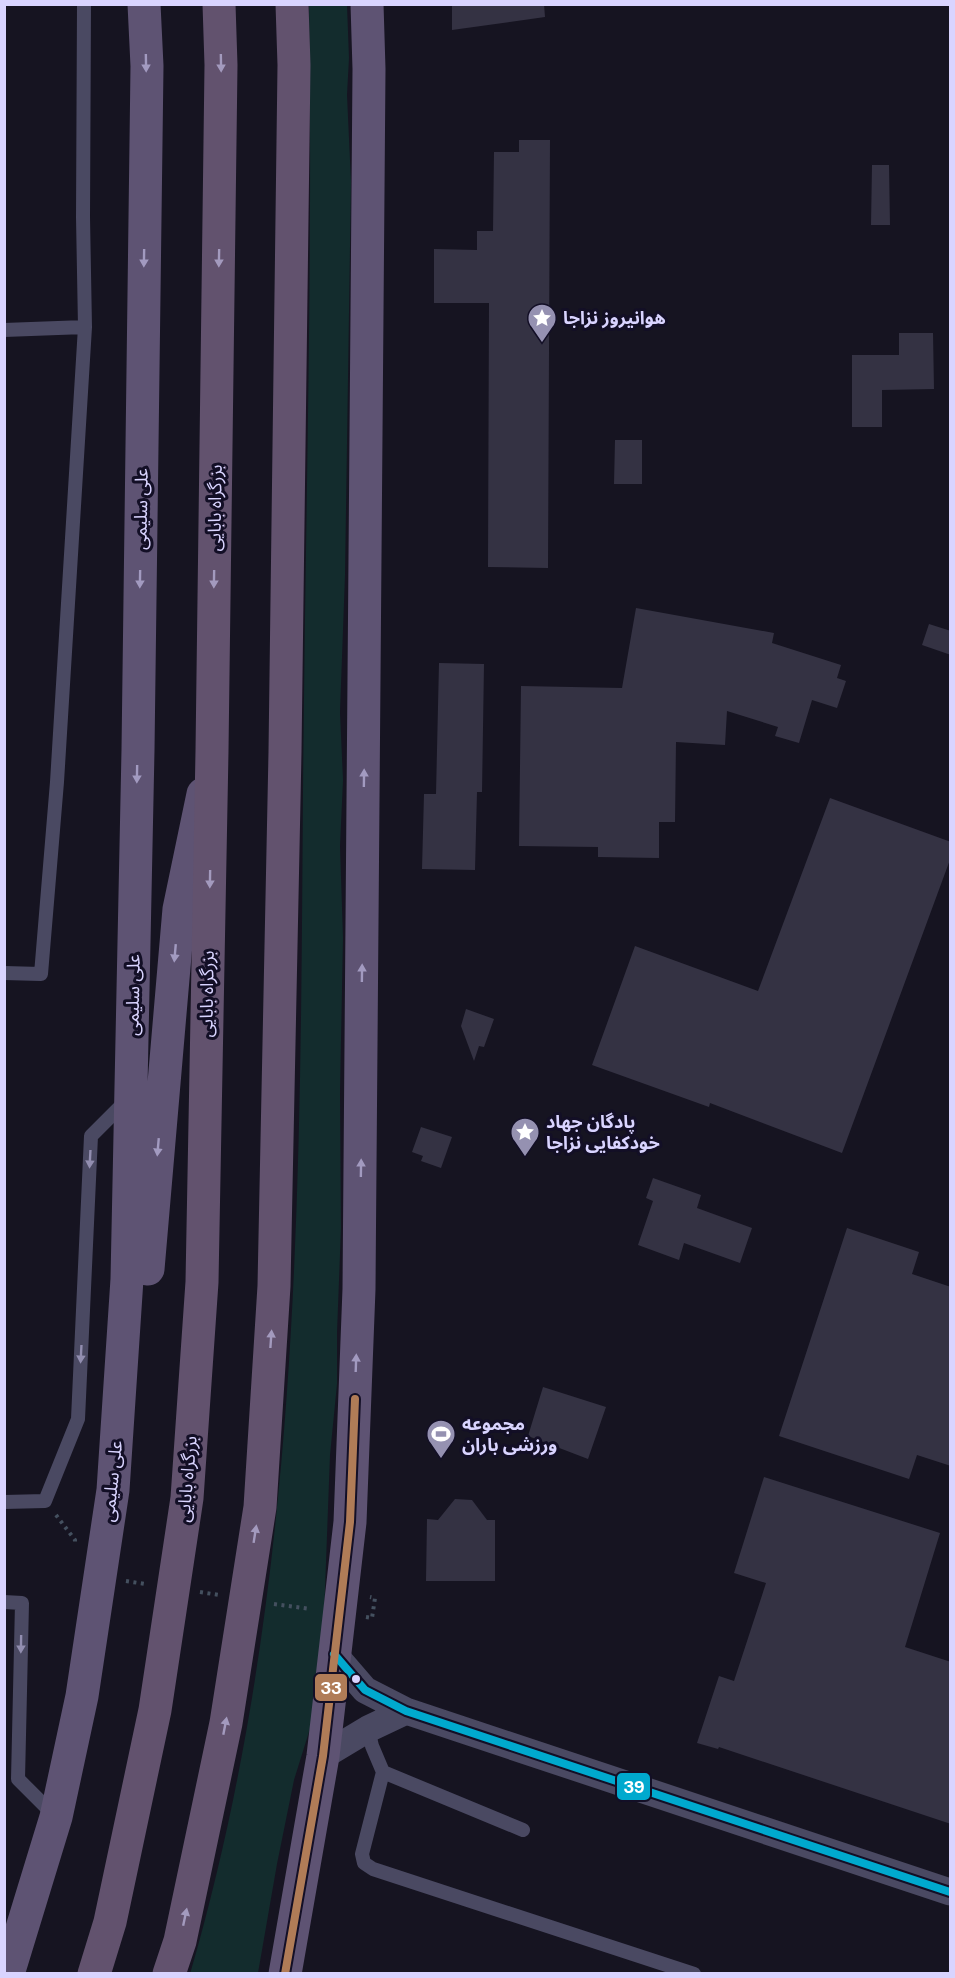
<svg xmlns="http://www.w3.org/2000/svg" width="955" height="1978" font-family="'Public Sans','Noto Sans Arabic',sans-serif">
<style>
.green{fill:#132c2d}
.building{fill:#343243}
.lines{fill:none;stroke-linecap:round;stroke-linejoin:round}
.path{stroke:#44505f;stroke-width:4;stroke-dasharray:3 4.5;stroke-linecap:butt}
.service{stroke:#4a4962;stroke-width:14}
.minor{stroke:#4a4962;stroke-width:27}
.primary{stroke:#5e5373;stroke-width:33}
.trunk{stroke:#62526e;stroke-width:33}
.bus-1-casing{stroke:#130f26;stroke-width:12}
.bus-2-casing{stroke:#130f26;stroke-width:12}
.bus-1{stroke:#00a9ce;stroke-width:8}
.bus-2{stroke:#b07c57;stroke-width:8}
.oneway{fill:#a29ac0}
.oneway2{fill:#a39abe}
.oneway3{fill:#928eb0}
.bus-dot{fill:#d9d4ff;stroke:#130f26;stroke-width:2}
.labels{text-anchor:middle;stroke-width:6;stroke-linejoin:round;paint-order:stroke}
.poi-label{font-size:18px;font-weight:bold;fill:#d9d4ff;stroke:#130f26;text-anchor:start}
.street-label{font-size:18px;fill:#d9d4ff;stroke:#130f26}
.line-badge{stroke:#130f26;stroke-width:2}
.badge-label{font-size:16px;text-anchor:middle;font-weight:bold;fill:#fff}
</style>
<rect width="100%" height="100%" fill="#161421"/>
<path class="green" d="M309,5H347L349,58L347,95L351,182L345,575L340,712L343,780L340,846L343,938L340,1092L341,1228L337,1333V1384L330,1455L324,1616L317,1706L294,1780L277,1864L258,1973L190,1974C302,1589 300,1186 303,790C305,528 313,266 309,5Z"/>
<path class="building" d="M452,4H544L545,17L452,30Z
M519,140H550L548,568L488,567L489,303H434V249L477,250V231H493L494,152H519Z
M872,165H889L890,225H871Z
M899,333H933L934,389L882,390V427H852V355H899Z
M615,440H642V484H614Z
M636,608L774,633L772,643L841,665L837,678L846,681L837,708L812,700L799,743L775,736L778,727L727,711L725,745L676,742L675,822H659V858L598,857V847L519,846L521,686L622,688Z
M929,624L951,631V655L922,645Z
M439,663L484,664L482,792H477L475,870L422,869L424,794H436Z
M830,798L951,842V857L842,1153L710,1103L709,1107L592,1065L635,946L758,991Z
M466,1009L494,1019L484,1047L479,1046L474,1061L461,1026Z
M421,1127L452,1137L441,1168L421,1161L423,1156L412,1152Z
M653,1178L701,1195L697,1208L752,1228L740,1263L684,1243L679,1260L638,1245L653,1201L646,1198Z
M847,1228L919,1252L912,1274L951,1287V1466L917,1455L909,1479L779,1436Z
M543,1387L606,1407L588,1459L528,1436Z
M764,1477L940,1533L905,1647L951,1662V1824L719,1747L718,1749L697,1743L719,1676L734,1681L766,1583L734,1573Z
M455,1499L472,1500L487,1520H495V1581H426L427,1519L438,1520Z"/>
<g class="lines">
<path class="path" d="M56,1515L75,1540V1543
M126,1581L145,1584
M200,1592L219,1595
M274,1604L311,1609
M366,1617L372,1618L375,1598L370,1597"/>
<path class="service" d="M4,330L85,327L83,217L84,4
M4,973L41,974L57,782L85,327
M4,1502L45,1501L78,1419L91,1136L127,1100
M4,1602L22,1603L18,1779L54,1815
M368,1729L372,1746L383,1772L362,1854L364,1863L373,1869L694,1974
M383,1772L523,1830"/>
<path class="minor" d="M334,1654L365,1690L406,1711L950,1892
M323,1756L368,1729L406,1711"/>
<path class="primary" d="M148,1269L179,909L203,794
M8,1974L56,1817L82,1696L113,1490L127,1279L138,750L147,66L144,4
M285,1974L323,1756L350,1522L359,1289L369,69L367,4"/>
<path class="trunk" d="M94,1974L110,1922L155,1710L187,1498L202,1282L212,751L221,65L219,4
M169,1974L180,1941L226,1723L260,1507L274,1286L285,752L294,65L292,4"/>
<g class="bus-1-casing">
<path id="bus-1" d="M334,1654L365,1690L406,1711L950,1892"/>
</g>
<g class="bus-2-casing">
<path id="bus-2" d="M285,1974L323,1756L350,1522L355,1399"/>
</g>
<use href="#bus-1" class="bus-1"/>
<use href="#bus-2" class="bus-2"/>
</g>
<defs><path id="oneway-solid" d="M-6-.8H1V-3.2L6.5 0L1 3.2V.8H-6Z" transform="scale(1.5)"/></defs>
<g class="oneway">
<use href="#oneway-solid" transform="translate(146 63) rotate(89)"/>
<use href="#oneway-solid" transform="translate(144 258) rotate(91)"/>
<use href="#oneway-solid" transform="translate(140 579) rotate(91)"/>
<use href="#oneway-solid" transform="translate(137 774) rotate(91)"/>
<use href="#oneway-solid" transform="translate(364 778) rotate(-89)"/>
<use href="#oneway-solid" transform="translate(175 953) rotate(95)"/>
<use href="#oneway-solid" transform="translate(362 973) rotate(-89)"/>
<use href="#oneway-solid" transform="translate(158 1147) rotate(95)"/>
<use href="#oneway-solid" transform="translate(361 1168) rotate(-89)"/>
<use href="#oneway-solid" transform="translate(356 1363) rotate(-88)"/>
</g>
<g class="oneway2">
<use href="#oneway-solid" transform="translate(221 63) rotate(89)"/>
<use href="#oneway-solid" transform="translate(219 258) rotate(91)"/>
<use href="#oneway-solid" transform="translate(214 579) rotate(91)"/>
<use href="#oneway-solid" transform="translate(210 879) rotate(91)"/>
<use href="#oneway-solid" transform="translate(271 1339) rotate(-86)"/>
<use href="#oneway-solid" transform="translate(255 1534) rotate(-81)"/>
<use href="#oneway-solid" transform="translate(225 1726) rotate(-79)"/>
<use href="#oneway-solid" transform="translate(185 1917) rotate(-78)"/>
</g>
<g class="oneway3">
<use href="#oneway-solid" transform="translate(90 1159) rotate(93)"/>
<use href="#oneway-solid" transform="translate(81 1354) rotate(93)"/>
<use href="#oneway-solid" transform="translate(21 1644) rotate(91)"/>
</g>
<defs>
<g id="sight-pin" transform="scale(1.5)"><path d="M0 17L-7.5 6A9.5 9.5 0 1 1 7.5 6Z" fill="#9591b1" stroke="#130f26"/><path d="M0-6L1.8-2.2L6-1.7L2.9 1.2L3.7 5.4L0 3.3L-3.7 5.4L-2.9 1.2L-6-1.7L-1.8-2.2Z" fill="#fff"/></g>
<g id="stadium-pin" transform="scale(1.5)"><path d="M0 17L-7.5 6A9.5 9.5 0 1 1 7.5 6Z" fill="#9591b1" stroke="#130f26"/><path d="M0-5a6.5 5 0 1 0 0 10a6.5 5 0 1 0 0-10ZM-3.5-1.8h7v3.6h-7Z" fill="#fff"/></g>
</defs>
<g fill-rule="evenodd">
<use href="#sight-pin" x="542" y="318"/>
<use href="#sight-pin" x="525" y="1132"/>
<use href="#stadium-pin" x="441" y="1434"/>
</g>
<circle class="bus-dot" cx="356" cy="1679" r="5"/>
<g class="labels">
<g class="poi-label">
<text x="563" y="324">هوانیروز نزاجا</text>
<text x="546" y="1128">پادگان جهاد<tspan x="546" dy="21">خودکفایی نزاجا</tspan></text>
<text x="462" y="1430">مجموعه<tspan x="462" dy="21">ورزشی باران</tspan></text>
</g>
<g class="street-label">
<text transform="translate(215 508) rotate(-89)" y="6">بزرگراه بابایی</text>
<text transform="translate(141 509) rotate(-89)" y="6">علی سلیمی</text>
<text transform="translate(207 994) rotate(-89)" y="6">بزرگراه بابایی</text>
<text transform="translate(133 995) rotate(-89)" y="6">علی سلیمی</text>
<text transform="translate(187 1479) rotate(-85)" y="6">بزرگراه بابایی</text>
<text transform="translate(112 1481) rotate(-84)" y="6">علی سلیمی</text>
</g>
</g>
<g class="line-badge">
<rect x="314" y="1673" width="34" height="29" rx="6" fill="#b07c57"/>
<rect x="616" y="1772" width="35" height="29" rx="6" fill="#00a9ce"/>
</g>
<g class="badge-label">
<text x="331" y="1694">33</text>
<text x="634" y="1793">39</text>
</g>
<rect width="955" height="1978" fill="none" stroke="#d9d4ff" stroke-width="12"/>
</svg>
